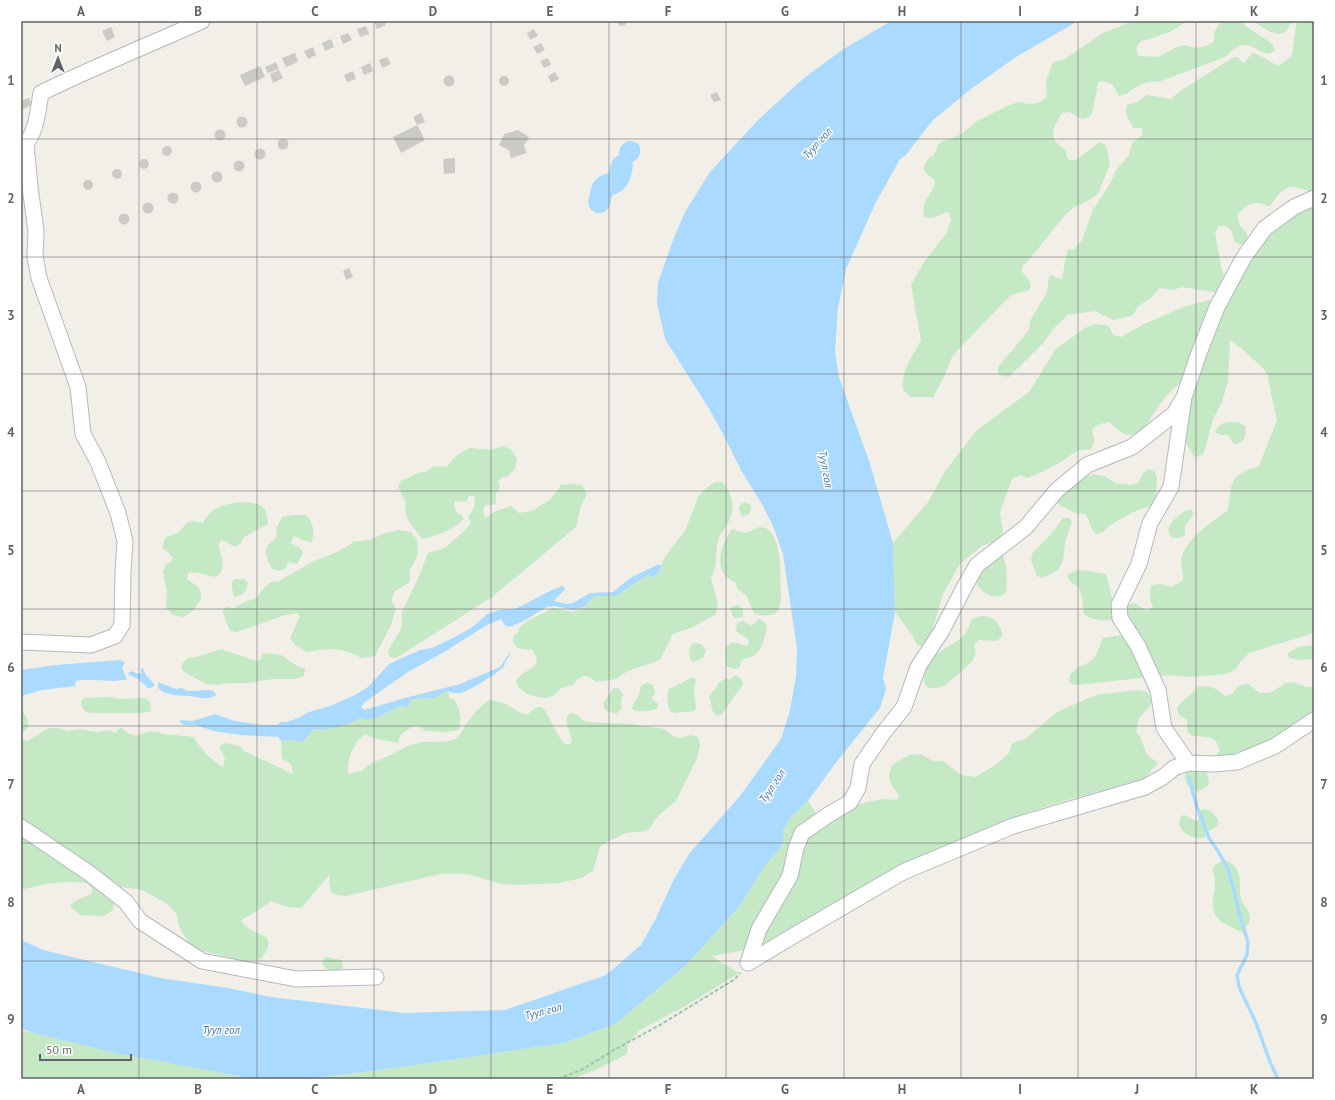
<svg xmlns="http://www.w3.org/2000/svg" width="1335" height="1100" font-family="'PT Sans',sans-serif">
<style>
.green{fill:#c5e8c5}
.water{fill:#aadaff}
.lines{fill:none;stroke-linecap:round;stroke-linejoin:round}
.stream{stroke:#aadaff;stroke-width:3.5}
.river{stroke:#aadaff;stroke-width:22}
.building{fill:#cccac5}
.minor-casing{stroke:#b5b8bc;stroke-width:17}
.path{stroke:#9cc7a9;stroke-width:2;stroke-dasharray:4 2;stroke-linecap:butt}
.minor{stroke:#fff;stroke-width:15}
.grid{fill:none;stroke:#5f6368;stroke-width:1;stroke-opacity:0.55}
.labels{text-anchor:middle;stroke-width:3;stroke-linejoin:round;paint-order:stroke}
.water-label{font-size:11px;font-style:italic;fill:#4174aa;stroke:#fff}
.neatline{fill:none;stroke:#5f6368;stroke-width:1.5}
.grid-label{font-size:13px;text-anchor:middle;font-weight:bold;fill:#5f6368}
</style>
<rect width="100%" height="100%" fill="#f1efe8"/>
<path class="green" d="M1133,21H1185C1177,32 1153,37 1140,42C1136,47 1135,50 1139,56L1158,57L1179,46L1185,45L1195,48L1205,46L1214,42V33L1221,21H1241L1247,27L1267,40L1273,45L1275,50C1265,61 1255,43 1243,45C1236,46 1230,52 1225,57L1161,81L1148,82L1139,85L1126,94L1119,96L1112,84L1101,81L1098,83L1092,114L1087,118L1082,119L1069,112L1062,113C1052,129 1047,139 1066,150L1067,157L1069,160H1076L1100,142L1104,144L1107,148L1110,164L1098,194L1084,203L1074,207L1065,215L1028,261L1022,266V272C1027,279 1032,280 1030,290L1011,295L1001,305L958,350L952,357L943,379L933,397H911L903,390C901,369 912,358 921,340L911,285L924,262L946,234L951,221L949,213L946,212C938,216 933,219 924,217C921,198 933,196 935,181L925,172L924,166L928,159L934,155L938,145L942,141L953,138L961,134L977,121L1009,105L1020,102L1027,104L1038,103L1047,97L1046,82L1052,64L1056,61L1063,60L1103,33Z
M1254,21H1293C1290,24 1288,29 1285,32C1277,38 1260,27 1254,21Z
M1299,21H1314V192C1306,191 1302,189 1295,187C1284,185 1276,197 1271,205L1267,206C1256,198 1243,206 1237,216C1238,219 1239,224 1241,227C1246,233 1249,232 1246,242L1241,245L1234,242L1232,232L1227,226H1219L1215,233L1222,271L1226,278L1219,292H1213L1182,287L1173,290L1159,288L1151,298L1138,306L1133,315L1123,318L1113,320L1095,311L1068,315L1055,327L1044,342L1009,377L1003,376L998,374V367L1029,330L1030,321L1047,292L1049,277L1052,275L1056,278L1062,279C1064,272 1065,253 1069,249L1074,250L1082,240L1093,210L1110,184L1116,170L1129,155L1132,143L1142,135V128H1134C1129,120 1123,113 1128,104L1135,103L1147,95L1171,99L1180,91L1234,57H1238L1240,61L1245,63L1251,54L1255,53L1278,66L1292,56L1296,24Z
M1314,200V633L1249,653L1240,662L1235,670L1226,674L1189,677L1167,675L1078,685H1073L1069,681C1071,664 1086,668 1094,658C1098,653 1100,644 1103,638L1121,635L1120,629L1125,606L1134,603L1147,611L1153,607L1150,599L1151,585L1160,584L1172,587L1183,580C1183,575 1181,562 1181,559C1188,536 1211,523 1228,510C1232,480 1229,476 1259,466L1277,420L1270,389L1268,376L1263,368L1241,348L1230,340L1228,381L1222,402L1213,419L1205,449L1202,455L1194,457L1180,432L1183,380C1166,394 1153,411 1144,431C1125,439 1124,434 1109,422L1100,424L1092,429C1094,438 1096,443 1090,450C1074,448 1072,456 1059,463C1049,469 1038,474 1027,478L1021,475L1012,479L1000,512L1003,532L998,540L982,546L960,564L943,594L931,635L926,646L917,645L911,633L895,612L893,543L928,502L946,470L977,430L1029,392L1056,349L1085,328L1094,324L1109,326L1113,335L1121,337L1144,324L1186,306L1218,298L1280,220Z
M1238,422L1245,426C1247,434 1245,443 1235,444L1232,441L1228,435H1221L1215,432C1219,421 1228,422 1238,422Z
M502,446L511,449L517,459L515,469L507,477H502L498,482L500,487L496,494V503L493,505H486L483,508L485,518L496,511L511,506L519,513L532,511L551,499L561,485L573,484L582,485L587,494L581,506L576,527L492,597L396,658L390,657L388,651L402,627V612L421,572L428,553L445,548L464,531L471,523L468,517C473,510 477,505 474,496H469L466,502L455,501L454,505L457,513L461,515L464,519C453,530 436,536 422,539L408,520L405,510L406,503L398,487L401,481L415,474L427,471L435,466L446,467L456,456L464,451L471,448L492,450Z
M1150,469L1155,472L1157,478L1156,501L1152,505L1131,513L1109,526L1103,532L1096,534C1089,527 1092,523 1085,514L1075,513L1058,504L1057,498L1078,479L1093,474L1104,476L1115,483L1131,485L1138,483L1143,473Z
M715,482H722C731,492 735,503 731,516C729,524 722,530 719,538C714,551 719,566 711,577L718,605L716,614L693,627L673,634L660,660L628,671L616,679L596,682L590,677L584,676L577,679L573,685L561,688L553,696L546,698L537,697L528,694L519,688L516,681C525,666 546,671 532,649C524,650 516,650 513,641L514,636L518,633L519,628L527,621L553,608L573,612L585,606L595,596L598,595L611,596L623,592L648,575L652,578L659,572L661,569L663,560L686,529L698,497L705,489Z
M242,502C261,503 267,505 268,524L244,537L241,543L235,547L222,540C215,546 221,550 222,558C223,562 222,566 222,571L216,577C206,576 198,571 188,573L187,579L198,587L201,592V599L193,611L183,617L173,615L166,608L167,594L163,572L166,564L171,562L173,558L168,552L162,548L165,538L179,532L187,523L193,521L203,523C211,507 225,504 242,502Z
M744,502L751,505V508L750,514L742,516L740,512L739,507Z
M1191,509L1193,513L1192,517L1185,525V535L1179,538H1172C1170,535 1168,533 1169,529C1170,521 1183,511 1191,509Z
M292,515H306C314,523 315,533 311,543L294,536L290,543L299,547L303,552L297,564L288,562L285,569L279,571L272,569C264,554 263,548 276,537L277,527L282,517Z
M1063,518H1069L1072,522L1065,542L1063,560L1058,570L1042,578L1037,576L1031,560L1033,552L1051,534Z
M759,527L766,528L771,532L777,544L780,560L781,599L779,609L775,614C767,616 761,616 754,613L746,595L737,589L736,583C733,581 728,579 726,576C714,564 723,541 732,529L746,533Z
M399,530L411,532L417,540L418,554L410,570V582L395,591L391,600L396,609L391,625L375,656L361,658C344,647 325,648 306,652L295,645L290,638C294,631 296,623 300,617L298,613L285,615L237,632L230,631L224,616L223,610L227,607L234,608L244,602L255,599L264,588L271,582L279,581L314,561L334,553L350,545L354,541H361L373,539L382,534Z
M999,555L1003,556C1008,567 1007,581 1006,593C1004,594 1003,595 1001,596C991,599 974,589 977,578C980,567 991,561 999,555Z
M1083,570L1106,574L1117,616L1113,620C1100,621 1095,621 1084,614C1082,606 1083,594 1078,587C1074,584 1071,584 1068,578V574L1075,571Z
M235,579H244L248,583C246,593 243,594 235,597C232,592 232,588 232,581Z
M739,605L743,610V617L735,618L732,615L730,608L734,606Z
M981,616C996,616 998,623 1003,635L997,641L979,640L974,644C975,649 977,653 974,658C971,664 950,682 945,685C942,687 934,689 930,688C926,687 924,682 924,678C924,653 949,650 964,635C967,632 970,624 972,619Z
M759,619L765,622L767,627C765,636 762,652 753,656C748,658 745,658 741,661L740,667C733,670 732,669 726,665L725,649C731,641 736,641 744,646L748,645L749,641C746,636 739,635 735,630L738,623L743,621L751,626Z
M693,643L701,644L706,650L703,658L692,662C688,656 688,649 693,643Z
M1314,645V659L1298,660L1290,658L1287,654L1298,647Z
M221,649L257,661L262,659L261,656L264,653L281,655L297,666L305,669L304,676L295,679H273L248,683H228L217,685L206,684L184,672L181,668L183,663L187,658L197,657Z
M736,675L741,679L743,684L722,714L717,716L713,712L709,696L717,687L718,683L727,678L729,680Z
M691,677L696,679L694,691L696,707L695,711L675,713L670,711C667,704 666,696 669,689L684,682Z
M1292,682C1299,683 1304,688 1312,687L1314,684V728L1299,725L1241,757H1218L1217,753L1220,751C1217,735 1206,737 1192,736L1187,731V720L1179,715L1177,708C1183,699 1191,696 1197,687C1211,685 1214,687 1225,696L1232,694C1236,687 1240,685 1248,684L1260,693H1270L1284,684Z
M647,683L653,685L655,694L651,698L658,704V708C651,711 639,713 632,709C634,699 640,700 640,687L642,685Z
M616,688L619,689L623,695L621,700L622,708L616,714L605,710L603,703L613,689Z
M1136,690L1147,692L1153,701L1149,707L1139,718L1136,732L1140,736L1147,755L1158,763L1144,779L1064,801L1020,815L988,832L934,851L868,885L763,947L711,956L739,973L687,1005L640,1030L628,1043L627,1054L598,1069L571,1079H308L367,1072L564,1043L615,1024L684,967L739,907L765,866L781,847L783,842V830L791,817L808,801L821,821L854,805L883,799L897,800L899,796L891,784L889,775L892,765L909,755L920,754L933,761H943L961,775L975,777L997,764L1010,752L1011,745L1015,742L1024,740L1057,712L1096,695Z
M447,691L449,694V698L454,699C460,708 462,720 459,730L445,732L426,731L418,726L412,727L401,734L398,743L373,738L365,734C352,745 347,758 348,775L354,772L362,771C370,762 380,760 391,755C401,749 408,745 419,743C431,740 440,744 453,740C461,736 462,730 466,724C473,715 480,705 490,700L506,704L523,714H528L537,707H542C552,718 554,733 565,744H570L572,741L567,724V716L571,713L577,715L586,722L632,724L664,729L675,737L680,738L691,735L698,737L700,745L697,758L676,801L661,813L654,821L651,827L646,831L625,833L607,842L600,847L593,871L581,878L560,883L516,885L501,884L468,874H440L346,896L337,895L331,892L329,883L330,874L301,908L287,907L271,901L254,913L241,920C251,940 283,928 261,959L243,961L191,948L179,926L176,913L165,902L141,890L122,887L115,895L113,910L104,916L80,915L70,906C78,897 83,899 92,893V889L87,883C63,880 44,884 21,890V738L27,741L49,728H58L68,731L78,729L98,732L101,731L110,730L116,733L118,729L122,728L128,733L136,736C145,732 154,729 163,734L194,737C200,749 211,760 223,767L225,758L219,747L225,743L240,746L244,751L293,774L291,764L282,759L281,741L295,740L302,742L314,729C331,731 346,724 361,718L365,720L378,717L402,705L405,708L409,705L412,699L434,698Z
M109,697L120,699L146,698L150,702L151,711L141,713H91C84,712 82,709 81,701L84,698Z
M21,711C27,715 28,721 28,728L23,732L21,731Z
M1187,769L1206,771L1209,781L1208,786L1198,792C1187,788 1182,780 1187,769Z
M1202,809L1210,810L1217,818L1219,823L1216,827L1209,831L1204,838C1192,839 1184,835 1179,825L1181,816C1188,813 1191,821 1198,821L1200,812Z
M1227,861C1246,870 1237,884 1241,899C1242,902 1244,904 1246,907C1252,916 1250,925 1242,932C1236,930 1231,927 1225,924C1208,913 1213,903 1215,886C1216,875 1205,863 1227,861Z
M327,957L341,960L343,966L341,970L332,972L326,968L322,963L323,959Z
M21,1030L115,1053L254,1079H21Z"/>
<path class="water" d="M891,21H1078L1016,57L971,89L933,120L905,156L900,159L875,204L846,269L838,308L835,352L839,377L870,464L893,543L895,612L883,678L886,689L880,708L834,765L808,801L791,817L783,830V842L781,847L765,866L739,907L684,967L615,1024L564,1043L380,1070L307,1079H254L115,1053L33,1033L21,1028V940L43,950L160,978L228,988L271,997L405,1013L505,1010L606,975L641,945L656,918L673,881L689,854L740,796L781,739L790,710L796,676L797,649L783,554L773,526L763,506L741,470L722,432L708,407L665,339L657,303L658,283L673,240L685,212L710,172L759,119L804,78L842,50Z
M628,141C630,141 633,141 635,142C641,144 642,154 637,159C635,161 626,165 622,166C617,156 617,146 628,141Z
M657,565H662L659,572L652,578L648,575L616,596H595L585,606L574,610L555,606L547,607L522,622L509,627L505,625L501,619L485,626L446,651L408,672L365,702L361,707L364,710L405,698L460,684L500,667L510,652V654L505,663L504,667C497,673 468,692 460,693C455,694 451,692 447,691L434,698L412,699L409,705L405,708L402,705L378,717L365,720L361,718C346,725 331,731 314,729L302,742L295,740L281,741L278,737L241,735L213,731L196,725H184L179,722L181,720L193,721L215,714L235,721L262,725H277L281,722H287L298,718L309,712L330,706L355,695L368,687L389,664L420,650L432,648L453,638L474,626L487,614L500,610L515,609L552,590L562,586L565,588C563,593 557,596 554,601L567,604L573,603L590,593L613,592L630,578Z
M120,660L125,662L122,668L127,679C111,684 93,677 76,681L75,686L42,690L21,696V670L56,665Z
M141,668H143L146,675L155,685L151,688H148L138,679L129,675L128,673L133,671L135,673L141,674Z
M158,682L176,689L182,688L187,691H195L208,690L213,691L217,695C205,701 200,697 189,696C178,695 166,696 158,688Z"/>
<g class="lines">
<path class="stream" d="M1189,778L1197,807L1209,838L1218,851L1228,869L1234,890L1240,916L1248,942L1247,955L1237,975L1239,987L1256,1023L1270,1062L1278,1079"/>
<path class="river" d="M599,202C601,198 601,189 604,187C606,184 610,185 613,183C620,180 620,172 622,166"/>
</g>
<path class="building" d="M374,21H384L386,25L377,29Z
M617,21H627L625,25L622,26L619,25Z
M366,26L369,34L360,37L357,29Z
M111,27L115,37L107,41L102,31Z
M534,29L538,36L530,40L527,33Z
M348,33L352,40L343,44L340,36Z
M331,39L334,47L325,51L322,43Z
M541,43L545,50L537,54L533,47Z
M313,47L316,55L308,59L304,51Z
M295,53L298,62L286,67L282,58Z
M387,57L391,64L382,68L379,60Z
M548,58L551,65L544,68L540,61Z
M276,62L279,69L268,73L265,67Z
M370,63L373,71L364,75L361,67Z
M260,66L265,77L245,86L240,75Z
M279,70L283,78L273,83L270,74Z
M353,71L356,79L347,82L344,75Z
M555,72L559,79L551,83L548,76Z
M443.5 81a5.5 5.5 0 1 1 11 0a5.5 5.5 0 1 1-11 0Z
M499 81a5 5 0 1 1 10 0a5 5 0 1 1-10 0Z
M717,92L721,100L714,102L710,95Z
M29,98L32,105L21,110V101Z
M421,113L425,122L417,125L413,117Z
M236.5 122a5.5 5.5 0 1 1 11 0a5.5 5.5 0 1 1-11 0Z
M417,125L425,140L401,153L393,137Z
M214.5 135a5.5 5.5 0 1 1 11 0a5.5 5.5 0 1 1-11 0Z
M518,130L529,137L524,146L527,153L511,158L509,150L499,145L504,134Z
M277.5 144a5.5 5.5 0 1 1 11 0a5.5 5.5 0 1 1-11 0Z
M162 151a5 5 0 1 1 10 0a5 5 0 1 1-10 0Z
M254.5 154a5.5 5.5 0 1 1 11 0a5.5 5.5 0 1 1-11 0Z
M455,158V173L444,174L443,159Z
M139 164a5 5 0 1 1 10 0a5 5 0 1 1-10 0Z
M233.5 166a5.5 5.5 0 1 1 11 0a5.5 5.5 0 1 1-11 0Z
M112 174a5 5 0 1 1 10 0a5 5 0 1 1-10 0Z
M211.5 177a5.5 5.5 0 1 1 11 0a5.5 5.5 0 1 1-11 0Z
M83 185a5 5 0 1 1 10 0a5 5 0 1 1-10 0Z
M190.5 187a5.5 5.5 0 1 1 11 0a5.5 5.5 0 1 1-11 0Z
M167.5 198a5.5 5.5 0 1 1 11 0a5.5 5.5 0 1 1-11 0Z
M142.5 208a5.5 5.5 0 1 1 11 0a5.5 5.5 0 1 1-11 0Z
M118.5 219a5.5 5.5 0 1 1 11 0a5.5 5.5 0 1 1-11 0Z
M349,268L353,277L346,280L343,271Z"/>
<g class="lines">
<g class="minor-casing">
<path id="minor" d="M21,148C36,138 38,110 41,93C94,67 149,45 202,21
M21,642L91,645L115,636L122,625L123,572L125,541L118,513L98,462L83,434L78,387L39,278L35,257L36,231L30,187L26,145
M1188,763L1164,728L1158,690L1138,646L1120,618L1119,605L1139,564L1150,523L1171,487L1184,397L1199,353L1217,307L1244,257L1265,228L1294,207L1314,198
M21,827L89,873L126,902L140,921L202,961L296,979L376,977
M748,963L759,929L790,876L796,848L802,833L828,815L850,802L858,788L862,764L884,732L904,707L918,667L941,632L966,584L977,565L1026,527L1057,490L1087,465L1132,447L1174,414L1184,397
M748,963L793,936L903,872L1013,826L1145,787L1163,777L1174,768L1188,763L1214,764L1237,762L1275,746L1314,720"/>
</g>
<path class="path" d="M558,1079L583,1069L614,1050L660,1025L735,979L740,973"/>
<use href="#minor" class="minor"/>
</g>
<path class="grid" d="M139,21V1079M257,21V1079M374,21V1079M491,21V1079M609,21V1079M726,21V1079M844,21V1079M961,21V1079M1078,21V1079M1196,21V1079M21,139H1314M21,257H1314M21,374H1314M21,491H1314M21,609H1314M21,726H1314M21,843H1314M21,961H1314"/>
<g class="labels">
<g class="water-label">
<text transform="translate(817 143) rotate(-48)" y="4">Туул гол</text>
<text transform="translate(826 469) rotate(80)" y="4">Туул гол</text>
<text transform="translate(772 786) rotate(-56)" y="4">Туул гол</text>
<text transform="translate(543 1011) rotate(-15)" y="4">Туул гол</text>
<text x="221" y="1034">Туул гол</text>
</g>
</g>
<rect width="1335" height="1100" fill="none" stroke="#ffffff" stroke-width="44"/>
<g transform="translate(58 58)" stroke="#ffffff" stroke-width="3" paint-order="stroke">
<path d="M0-3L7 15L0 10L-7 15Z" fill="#5f6368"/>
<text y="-6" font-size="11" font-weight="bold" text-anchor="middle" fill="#5f6368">N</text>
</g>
<path d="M40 1054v6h91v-6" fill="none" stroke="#5f6368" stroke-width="2"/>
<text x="46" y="1054" font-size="12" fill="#5f6368" stroke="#ffffff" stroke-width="3" paint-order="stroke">50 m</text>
<rect x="22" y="22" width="1291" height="1056" class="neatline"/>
<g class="grid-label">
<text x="81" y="16">A</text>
<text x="198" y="16">B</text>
<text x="315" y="16">C</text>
<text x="433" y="16">D</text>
<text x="550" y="16">E</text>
<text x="668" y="16">F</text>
<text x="785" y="16">G</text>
<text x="902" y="16">H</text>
<text x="1020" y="16">I</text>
<text x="1137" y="16">J</text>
<text x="1254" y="16">K</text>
<text x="11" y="85">1</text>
<text x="1324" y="85">1</text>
<text x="11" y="203">2</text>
<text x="1324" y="203">2</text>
<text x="11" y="320">3</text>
<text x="1324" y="320">3</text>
<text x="11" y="437">4</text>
<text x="1324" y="437">4</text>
<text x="11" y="555">5</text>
<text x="1324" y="555">5</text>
<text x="11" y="672">6</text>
<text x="1324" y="672">6</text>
<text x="11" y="789">7</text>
<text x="1324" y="789">7</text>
<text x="11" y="907">8</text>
<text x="1324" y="907">8</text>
<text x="11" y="1024">9</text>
<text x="1324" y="1024">9</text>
<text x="81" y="1094">A</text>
<text x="198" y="1094">B</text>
<text x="315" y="1094">C</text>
<text x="433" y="1094">D</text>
<text x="550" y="1094">E</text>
<text x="668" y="1094">F</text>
<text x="785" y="1094">G</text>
<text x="902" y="1094">H</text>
<text x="1020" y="1094">I</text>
<text x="1137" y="1094">J</text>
<text x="1254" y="1094">K</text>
</g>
</svg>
